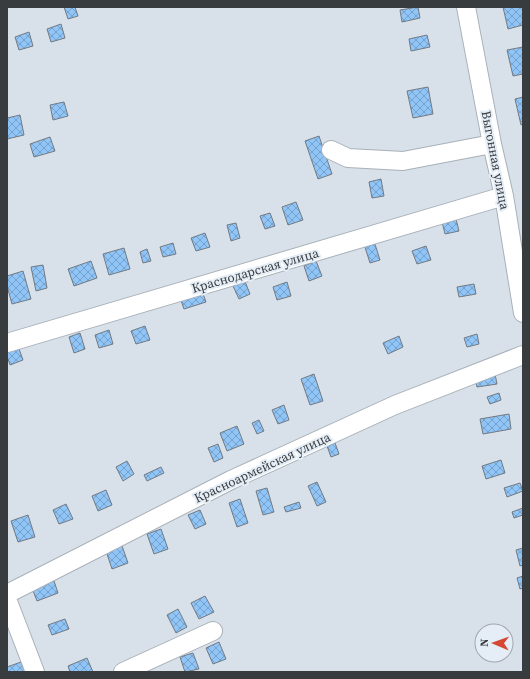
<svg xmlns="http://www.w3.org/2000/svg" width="530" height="679" font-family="'Source Serif 4',serif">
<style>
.building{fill:url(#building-cross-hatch);stroke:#727a82}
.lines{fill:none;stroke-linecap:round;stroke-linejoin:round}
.minor-casing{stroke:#a8b1b9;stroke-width:20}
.minor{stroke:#fff;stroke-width:18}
.labels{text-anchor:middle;stroke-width:4;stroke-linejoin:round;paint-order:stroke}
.street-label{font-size:13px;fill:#383c3f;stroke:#e5eef6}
</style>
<defs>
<pattern id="building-cross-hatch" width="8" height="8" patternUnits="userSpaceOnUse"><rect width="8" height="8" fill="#90c5f8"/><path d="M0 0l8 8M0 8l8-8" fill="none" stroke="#77a1ca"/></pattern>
</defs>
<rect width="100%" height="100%" fill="#d8e0e9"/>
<path class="building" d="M64,7H75L78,16L68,19Z
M418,7L420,18L402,22L400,10Z
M503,7H523V25L508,29Z
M61,24L65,38L51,42L47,29Z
M29,32L33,46L19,50L15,37Z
M427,35L430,47L411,51L409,39Z
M523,47V74L513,76L507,50Z
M428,87L433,114L413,118L407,91Z
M523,97V124L521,125L515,99Z
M64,102L68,116L53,120L50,105Z
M20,115L24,135L7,139V118Z
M319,136L332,174L318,179L305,141Z
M50,137L55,151L34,157L30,144Z
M381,179L384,196L372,198L369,182Z
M296,202L303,220L288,225L282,207Z
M270,213L275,226L265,229L260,216Z
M456,219L459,231L445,234L442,222Z
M236,223L240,238L231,241L227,225Z
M205,233L210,247L196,251L191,238Z
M374,241L380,260L370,263L364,244Z
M173,243L176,254L163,257L160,247Z
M426,246L431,260L417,264L412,251Z
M124,248L130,269L109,275L103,254Z
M147,249L151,261L143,263L140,252Z
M91,261L97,278L74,286L68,269Z
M316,261L322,276L309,281L304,266Z
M43,265L47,288L36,291L31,267Z
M23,271L31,299L12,304L7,286V276Z
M244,279L250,294L239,299L232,284Z
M287,282L291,296L277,300L273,287Z
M474,284L476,294L459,297L457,287Z
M201,288L206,302L184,309L179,295Z
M145,326L150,340L136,344L131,331Z
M109,330L113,344L99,348L95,335Z
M80,333L85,349L74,353L69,337Z
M477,334L479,344L467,347L464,338Z
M399,336L403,347L388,354L383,343Z
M18,346L23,360L10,365L7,356V350Z
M314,374L323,401L310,405L301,379Z
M495,374L497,384L477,387L475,378Z
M499,393L501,400L490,404L487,397Z
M284,405L289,420L278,424L272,410Z
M509,414L511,429L483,434L480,419Z
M259,420L264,431L257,434L252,423Z
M237,426L244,444L227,451L220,433Z
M335,443L339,454L331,457L327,446Z
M218,444L223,458L214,462L208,448Z
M501,460L505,473L486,479L482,466Z
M127,461L134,474L123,481L116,467Z
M161,467L164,473L147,481L144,475Z
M317,482L326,502L317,506L308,486Z
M520,483L523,491L507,497L504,488Z
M267,488L274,512L263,515L256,491Z
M106,490L112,505L98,511L92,496Z
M240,499L248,523L237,527L229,503Z
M299,502L301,508L286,512L284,507Z
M66,504L73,519L59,524L53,510Z
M523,508V515L514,518L512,512Z
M200,510L206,524L195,529L188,515Z
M28,515L35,537L18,542L11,521Z
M161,529L168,549L154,554L147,534Z
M121,543L128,563L112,569L105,548Z
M523,548V565L520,566L516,550Z
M523,576V588L520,589L517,578Z
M54,581L58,593L37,601L32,588Z
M205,596L214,612L199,619L191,603Z
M178,609L187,627L176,633L167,615Z
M65,619L69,629L52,635L48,625Z
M219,642L226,659L213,664L206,648Z
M193,653L199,669L185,672L180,657Z
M87,658L93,672H70L68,666Z
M21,662L25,672H7V667Z"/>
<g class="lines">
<g class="minor-casing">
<path id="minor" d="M466,7L492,144L504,196L523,313
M331,150L348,158L403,161L492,144
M7,343L504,196
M7,594L231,480L395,405L523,355
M7,599L35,672
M123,672L213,631"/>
</g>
<use href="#minor" class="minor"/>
</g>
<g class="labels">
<g class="street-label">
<text transform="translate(496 160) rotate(79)" y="5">Выгонная улица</text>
<text transform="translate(255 270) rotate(-16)" y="5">Краснодарская улица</text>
<text transform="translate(262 467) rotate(-25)" y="5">Красноармейская улица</text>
</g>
</g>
<rect width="530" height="679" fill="none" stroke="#383c3f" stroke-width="16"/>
<g transform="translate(494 643) rotate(272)"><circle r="19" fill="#e5eef6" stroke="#a0a7ad"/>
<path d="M0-3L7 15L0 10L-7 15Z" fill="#d54834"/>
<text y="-6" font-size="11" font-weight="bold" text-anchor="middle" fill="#383c3f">N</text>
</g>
</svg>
